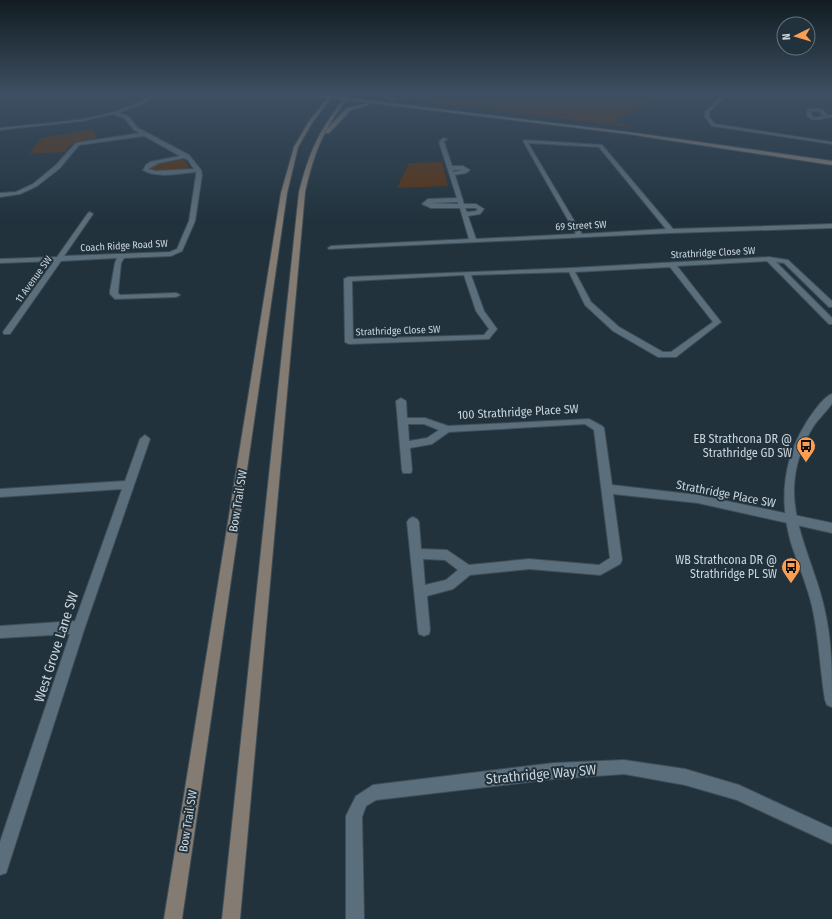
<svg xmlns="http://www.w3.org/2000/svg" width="832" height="919" font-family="'Fira Sans Condensed',sans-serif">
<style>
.green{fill:#5a320f}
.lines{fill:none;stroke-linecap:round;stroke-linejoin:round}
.minor-casing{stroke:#3f4e57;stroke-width:2}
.tertiary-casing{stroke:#3f4e57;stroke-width:2}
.secondary-casing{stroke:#3f4e57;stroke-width:2}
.minor{fill:#5b6e7b;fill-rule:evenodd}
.tertiary{fill:#5b6e7b;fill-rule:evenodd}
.secondary{fill:#847b73;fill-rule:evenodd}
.labels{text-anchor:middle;stroke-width:4;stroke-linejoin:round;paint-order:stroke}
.far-street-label{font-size:10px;fill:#c9d3da;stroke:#21323d}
.street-label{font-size:12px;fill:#c9d3da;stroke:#21323d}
.poi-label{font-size:12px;fill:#c9d3da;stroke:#21323d;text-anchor:end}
.near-street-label{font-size:14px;fill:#c9d3da;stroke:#21323d}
</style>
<rect width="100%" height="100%" fill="#21323d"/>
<path class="green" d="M381,94H425L470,100H477L487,94H662L615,122L633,127H629L421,101Z
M93,129L96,140L70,145L65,152L29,154L41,138Z
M176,160H184L189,167C180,173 157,173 149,168L157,163Z
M442,162L448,186L397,188L409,163Z"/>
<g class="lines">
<g class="minor-casing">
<path id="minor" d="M81,94H88L72,98L70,97Z
M153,94H157L143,104L118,113L128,116L138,128L189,155L201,170L202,175L195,221L182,251L171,256L124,258L121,263L118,293L120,295L176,293L180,295L176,297L115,299L110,294V291L115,263L117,258L61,261L10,334H4L3,332L54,261L0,263V259L57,257L88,213L90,212L93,214L64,256L170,252L177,249L189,221L196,175V172C180,173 157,179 143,170L146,165L150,162L180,156L144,136L79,145L60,168L37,186L20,194L0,197V193L16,192L33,184L56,165L76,143L140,133L134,130L124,118L113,114L82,121L0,130V128C50,122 110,123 153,94ZM184,158L188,160L194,169L156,171L148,169L159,163Z
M731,94H736L723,99L709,112V117L715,124L832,142V144L712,126L705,117V112L721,97Z
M828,94H832V95H829Z
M809,109H822L827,115H832V117C822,117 816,124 807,116V110ZM811,111H819L823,116L815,118L811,115Z
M443,138L447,139L444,142L452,166H463L470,170L466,173L455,175L464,204H476L484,209L480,214L468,216L476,239L576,234L523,141L525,140L602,145L673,229L832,224V228L671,233L329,249L328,248L331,246L469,239L460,208H431L422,204L428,199L457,198L439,142ZM528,143L599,147L666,229L582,234ZM453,170H463L453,172ZM458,202V204L429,203H430ZM465,208H475L478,209L476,211L467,212Z
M769,257L788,260L832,301V307H829L784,263L776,262L832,318V324H829L767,261L677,266L721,322L676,357H658L613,331L585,305L569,272L471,275L484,311L497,329L489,339L349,344L345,342L344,279L348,277L571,268ZM670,267L713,322L671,352H663L619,327L591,302L575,272ZM464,275L476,311L489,329L484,335L353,339L352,281Z
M401,398L406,401L407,418H425L448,426L589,419L602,426L604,428L612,485L698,495L832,523V533L698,503L613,494L622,560L620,564L600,575L529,569L470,575L453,589L427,596L430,630L429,634L424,636L419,634L418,630L407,522L409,519L413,517L417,519L419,522L421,549L447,550L469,565L529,559L599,565L610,558L594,430L585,424L449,432L432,444L410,448L412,470L411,473H403L402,470L396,401ZM408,424H424L439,430L427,438L409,441ZM423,559L445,560L458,570L446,580L425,585Z
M145,435L150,439L85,627L8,867L6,873L0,875V842L70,634L0,638V626L75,621L122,489L0,497V489L125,481L140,439Z
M624,760L685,769L739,785L832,828V844L737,800L685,785L624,774L554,779L376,800L366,806L362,817L364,919H346V816L356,796L373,785L554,763Z"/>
</g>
<g class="tertiary-casing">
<path id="tertiary" d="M832,394C832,396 832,401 832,403C830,408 817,420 813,427C802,445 795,466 794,487C793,530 815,566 824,607C832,640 832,673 832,707L827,705L825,700C820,669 819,637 812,606C807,585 798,564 791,543C779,500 783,460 806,423C811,415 824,396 832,394Z"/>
</g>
<g class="secondary-casing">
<path id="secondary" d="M304,94L329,96L330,94H334L333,96L344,97L347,94H351L348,98L628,132L832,161V165L628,134L346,100C322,132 314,153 305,192L240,919H222L299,192C309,153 318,132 343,100L331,98L312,123L298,147L287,193L182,919H164L281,193L294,147L308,123L327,98Z
M374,94H380L395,99L393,100Z
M367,103L369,105L351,110L329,133H325V131L347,108Z"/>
</g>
<use href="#minor" class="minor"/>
<use href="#tertiary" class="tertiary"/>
<use href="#secondary" class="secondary"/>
</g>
<linearGradient id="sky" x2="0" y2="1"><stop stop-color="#121c22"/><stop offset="0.42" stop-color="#3d4f62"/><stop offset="1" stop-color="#3d4f62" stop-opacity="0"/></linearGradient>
<rect width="832" height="222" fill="url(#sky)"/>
<defs>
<g id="bus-pin" transform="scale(1)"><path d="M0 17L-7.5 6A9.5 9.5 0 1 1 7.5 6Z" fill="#fb9e52" stroke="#21323d"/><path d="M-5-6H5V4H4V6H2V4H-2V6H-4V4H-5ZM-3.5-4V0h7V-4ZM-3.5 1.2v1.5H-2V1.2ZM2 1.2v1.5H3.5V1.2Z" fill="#111"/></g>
</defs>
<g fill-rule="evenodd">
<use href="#bus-pin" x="806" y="446"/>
<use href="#bus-pin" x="791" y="567"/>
</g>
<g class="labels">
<g class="far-street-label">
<text transform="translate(581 225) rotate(-3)" y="4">69 Street SW</text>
<text transform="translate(124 245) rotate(-3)" y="4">Coach Ridge Road SW</text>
<text transform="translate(713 252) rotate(-3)" y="4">Strathridge Close SW</text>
<text transform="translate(33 279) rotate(-54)" y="4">11 Avenue SW</text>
<text transform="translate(398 330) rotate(-2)" y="4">Strathridge Close SW</text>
</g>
<g class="street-label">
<text transform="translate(518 412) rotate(-3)" y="4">100 Strathridge Place SW</text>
<text transform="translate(726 494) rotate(11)" y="4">Strathridge Place SW</text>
<text transform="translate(238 501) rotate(-81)" y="4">Bow Trail SW</text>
<text transform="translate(188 821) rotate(-81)" y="4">Bow Trail SW</text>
</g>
<g class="poi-label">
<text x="792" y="443">EB Strathcona DR @<tspan x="792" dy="14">Strathridge GD SW</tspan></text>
<text x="777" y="564">WB Strathcona DR @<tspan x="777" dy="14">Strathridge PL SW</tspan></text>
</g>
<g class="near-street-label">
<text transform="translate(56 647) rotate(-72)" y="5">West Grove Lane SW</text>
<text transform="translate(541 774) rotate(-5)" y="5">Strathridge Way SW</text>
</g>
</g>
<g transform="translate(796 36) rotate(265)"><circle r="19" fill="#21323d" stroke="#64727c"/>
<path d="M0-3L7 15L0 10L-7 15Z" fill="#fb9e52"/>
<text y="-6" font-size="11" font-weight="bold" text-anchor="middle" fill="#c9d3da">N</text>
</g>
</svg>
